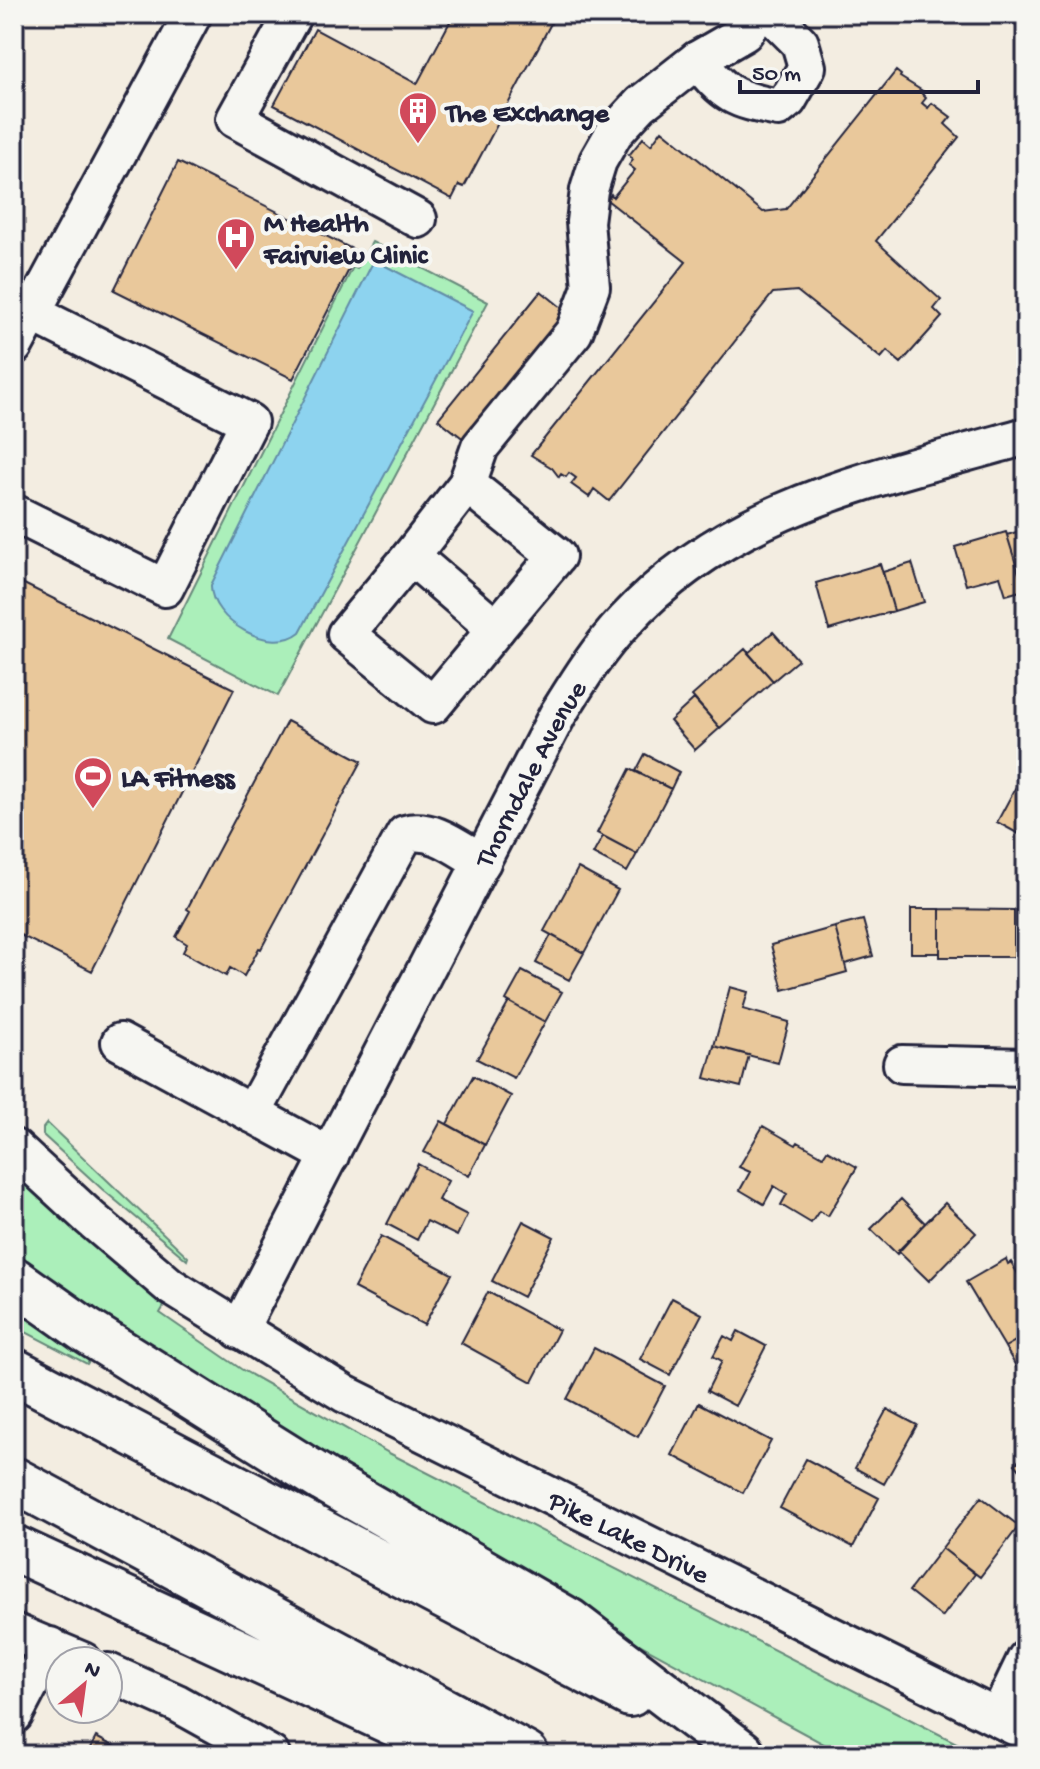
<svg xmlns="http://www.w3.org/2000/svg" width="1040" height="1769" font-family="'Gochi Hand',sans-serif">
<style>
.green{fill:#abefba;stroke:#66887a;stroke-width:2}
.water{fill:#8dd3ef;stroke:#628ca7;stroke-width:2}
.building{fill:#e9c89b;stroke:#22223b;stroke-width:2}
.lines{fill:none;stroke-linecap:round;stroke-linejoin:round}
.minor-casing{stroke:#22223b;stroke-width:42}
.highway-casing{stroke:#22223b;stroke-width:50}
.minor{stroke:#f6f6f2;stroke-width:36}
.highway{stroke:#f6f6f2;stroke-width:44}
.labels{text-anchor:middle;stroke-width:8;stroke-linejoin:round;paint-order:stroke}
.poi-label{font-size:28px;font-weight:bold;fill:#22223b;stroke:#f6f6f2;text-anchor:start}
.street-label{font-size:28px;fill:#22223b;stroke:#f6f6f2}
</style>
<rect width="100%" height="100%" fill="#f3ede1"/>
<filter id="ink" filterUnits="userSpaceOnUse"><feTurbulence type="fractalNoise" baseFrequency=".0125" numOctaves="2"/><feDisplacementMap in="SourceGraphic" scale="16" xChannelSelector="R" yChannelSelector="G"/><feConvolveMatrix kernelMatrix="1 2 1 2 8 2 1 2 1" color-interpolation-filters="sRGB"/></filter>
<g filter="url(#ink)">
<path class="green" d="M372,242L488,302L278,696L168,639L353,267L357,269Z
M47,1123L188,1257L187,1260L102,1189L43,1135V1128Z
M14,1172L107,1256L166,1303L160,1313L241,1369L389,1453L980,1755H844L602,1624L517,1565L514,1568L314,1446L96,1319L14,1261Z
M14,1294L95,1352L87,1364L14,1326Z"/>
<path class="water" d="M374,260L473,311L300,632C271,656 210,620 211,585Z"/>
<path class="building" d="M454,14H556L464,187L459,185L452,199L274,105L315,29L417,84Z
M896,71L901,75L900,77L924,92L922,94L926,98L922,103L928,108L932,103L951,117L945,124L959,137L876,241L941,300L934,309L942,317L901,363L887,351L881,358L797,291L773,293L609,501L594,489L589,497L571,484L576,478L569,473L566,477L561,474L559,477L552,468L531,455L686,262L607,200L611,194L613,197L635,170L629,165L633,160L629,155L643,138L651,145L662,130L763,212L786,209Z
M178,162L358,252L293,379L114,290Z
M541,291L567,312L465,440L438,419Z
M1026,529V589L1024,590L1007,535Z
M1006,532L1024,590L1006,595L1000,576L966,585L955,547Z
M912,563L924,602L894,611L883,572Z
M880,564L894,611L829,630L816,583Z
M14,579L234,689L92,971L14,932Z
M773,632L798,660L773,681L748,653Z
M745,649L773,681L720,728L692,696Z
M694,699L720,728L695,750L670,721Z
M287,721L362,761L261,949L259,948L244,976L230,968L226,976L183,952L187,944L176,937L190,911L187,909Z
M645,754L679,772L671,789L636,771Z
M1026,768V838L997,822Z
M630,769L671,789L637,854L597,833Z
M603,836L637,854L627,872L593,854Z
M578,868L618,890L584,953L544,931Z
M911,909H940V953H911Z
M940,909L1014,910V957H940Z
M863,920L873,956L845,964L835,927Z
M835,927L847,972L783,990L771,945Z
M551,935L584,953L569,980L536,963Z
M522,971L562,992L545,1022L506,1000Z
M730,987L748,992L743,1009L789,1022L778,1063L714,1046Z
M509,1002L545,1022L514,1078L477,1059Z
M714,1046L749,1055L741,1087L705,1078Z
M473,1076L511,1096L485,1145L447,1124Z
M441,1121L485,1145L469,1176L424,1152Z
M763,1126L796,1145L798,1142L823,1156L827,1150L857,1167L828,1216L819,1211L811,1223L781,1205L787,1194L774,1186L764,1204L740,1190L750,1172L739,1167Z
M418,1164L448,1181L438,1200L467,1215L457,1236L427,1221L417,1240L387,1224Z
M901,1199L925,1223L897,1254L871,1229Z
M945,1203L976,1233L929,1281L898,1251Z
M523,1221L554,1237L523,1297L492,1281Z
M381,1236L452,1274L424,1325L354,1288Z
M1006,1259L1008,1264L1011,1262L1026,1288V1335L1005,1347L966,1282Z
M488,1292L559,1330L532,1382L461,1343Z
M672,1298L702,1314L670,1375L640,1359Z
M738,1331L766,1346L735,1406L707,1391L722,1361L713,1356L724,1336L733,1341Z
M1026,1335V1372L1021,1375L1005,1347Z
M594,1348L665,1386L638,1437L567,1399Z
M699,1403L771,1441L743,1493L672,1455Z
M887,1409L917,1425L884,1484L855,1468Z
M1026,1454V1477L1015,1464Z
M806,1459L879,1498L853,1547L780,1508Z
M981,1497L1019,1526L980,1577L942,1548Z
M942,1548L975,1574L942,1617L909,1591Z
M96,1737L130,1755H87Z"/>
<g class="lines">
<g class="minor-casing">
<g id="minor">
<path d="M293,14L235,119L418,219"/>
<path d="M697,60C726,96 733,99 778,108L788,100L807,67L800,43L771,14"/>
<path d="M14,346L193,14"/>
<path d="M467,484L557,556L496,629L411,556L467,484L480,447L574,332L591,287L585,222L589,190L598,161L614,133L641,104L697,60L744,33L757,14"/>
<path d="M14,513L165,588L249,422L32,313"/>
<path d="M411,556L346,634L433,705L496,629"/>
<path d="M120,1042L330,1156"/>
<path d="M902,1064L1026,1067"/>
<path d="M252,1114L405,834C433,826 459,849 482,862"/>
<path id="s1" d="M14,1148L90,1218L170,1286L345,1394L1026,1732"/>
<path id="s2" d="M239,1330L558,714C578,682 598,649 625,621C732,504 880,478 1026,436"/>
<path d="M14,1632L83,1661"/>
<path d="M108,1672L177,1703L271,1755"/>
<path d="M14,1715L50,1646"/>
<path d="M998,1717L1026,1659"/>
</g>
</g>
<g class="highway-casing">
<path id="highway" d="M14,1280L85,1330L324,1480L569,1621L742,1753
M14,1371L630,1694
M14,1480L526,1755
M14,1548L428,1739L487,1755"/>
</g>
<use href="#minor" class="minor"/>
<use href="#highway" class="highway"/>
</g>
</g>
<defs>
<g id="building-pin" transform="scale(2)"><path d="M0 17L-7.5 6A9.5 9.5 0 1 1 7.5 6Z" fill="#d1495b" stroke="#f6f6f2"/><path d="M-4-6H4V6H1V3H-1V6H-4ZM-2.5-4.3h1.7v1.8h-1.7ZM.8-4.3h1.7v1.8H.8ZM-2.5-1h1.7V.8h-1.7ZM.8-1h1.7V.8H.8Z" fill="#fff"/></g>
<g id="hospital-pin" transform="scale(2)"><path d="M0 17L-7.5 6A9.5 9.5 0 1 1 7.5 6Z" fill="#d1495b" stroke="#f6f6f2"/><path d="M-5-5h3v3.5h4V-5h3V5h-3V1.5h-4V5h-3Z" fill="#fff"/></g>
<g id="stadium-pin" transform="scale(2)"><path d="M0 17L-7.5 6A9.5 9.5 0 1 1 7.5 6Z" fill="#d1495b" stroke="#f6f6f2"/><path d="M0-5a6.5 5 0 1 0 0 10a6.5 5 0 1 0 0-10ZM-3.5-1.8h7v3.6h-7Z" fill="#fff"/></g>
</defs>
<g fill-rule="evenodd">
<use href="#building-pin" x="418" y="111"/>
<use href="#hospital-pin" x="236" y="237"/>
<use href="#stadium-pin" x="93" y="776"/>
</g>
<g class="labels">
<g class="poi-label">
<text x="446" y="121">The Exchange</text>
<text x="264" y="231">M Health<tspan x="264" dy="32">Fairview Clinic</tspan></text>
<text x="121" y="786">LA Fitness</text>
</g>
<g class="street-label">
<text dy="10" stroke="none"><textPath href="#s2" startOffset="628">Thorndale Avenue</textPath></text>
<text dy="10" stroke="none"><textPath href="#s1" startOffset="732">Pike Lake Drive</textPath></text>
</g>
</g>
<rect width="1040" height="1769" fill="none" stroke="#f6f6f2" stroke-width="48"/>
<rect x="24" y="24" width="992" height="1721" fill="none" stroke="#22223b" stroke-width="3" filter="url(#ink)"/>
<g transform="translate(84 1685) rotate(29)"><circle r="38" fill="#f6f6f2" stroke="#a1a1a9" stroke-width="2"/>
<path d="M0-6L14 30L0 20L-14 30Z" fill="#d1495b"/>
<text y="-12" font-size="22" font-weight="bold" text-anchor="middle" fill="#22223b">N</text>
</g>
<path d="M740 80v12h238v-12" fill="none" stroke="#22223b" stroke-width="4"/>
<text x="752" y="80" font-size="24" fill="#22223b" stroke="#f6f6f2" stroke-width="6" paint-order="stroke">50 m</text>
</svg>
